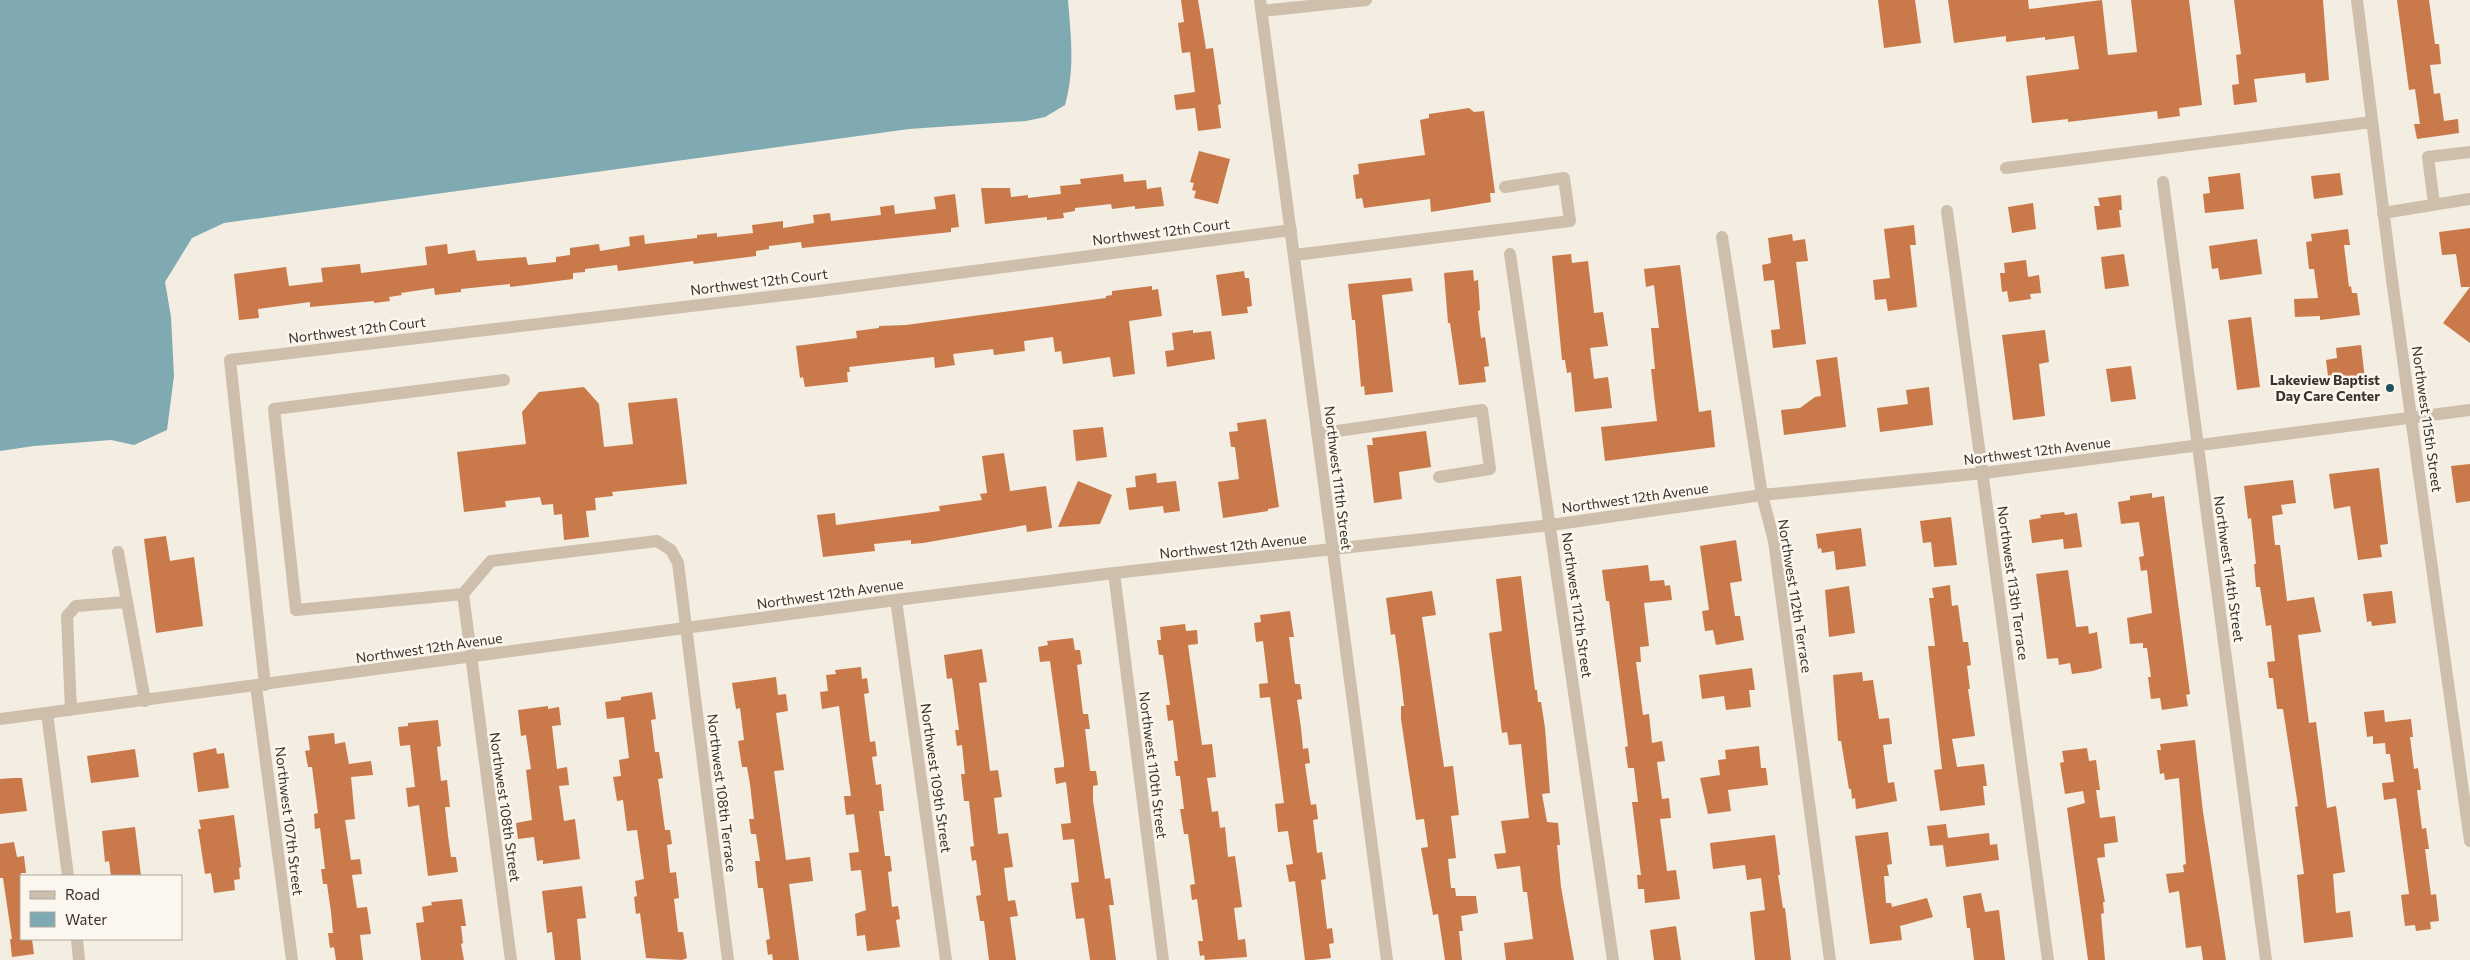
<svg xmlns="http://www.w3.org/2000/svg" width="2470" height="960" font-family="Commissioner,sans-serif">
<style>
.water{fill:#7faab2}
.building{fill:#c9794a}
.lines{fill:none;stroke-linecap:round;stroke-linejoin:round}
.minor{stroke:#cdbfac;stroke-width:12}
.poi-dot{fill:#1f525e;stroke:#fbf7ee;stroke-width:2}
.labels{text-anchor:middle;stroke-width:5;stroke-linejoin:round;paint-order:stroke}
.street-label{font-size:14px;fill:#3b322b;stroke:#fbf7ee}
.poi-label{font-size:14px;font-weight:bold;fill:#3b322b;stroke:#fbf7ee;text-anchor:end}
</style>
<rect width="100%" height="100%" fill="#f4ede1"/>
<path class="water" d="M0,0H1068C1071,37 1075,69 1065,105L1045,117L1026,121L909,129L224,223L192,238L165,282L171,317L174,376L167,430L134,445L111,440L34,446L0,451Z"/>
<path class="building" d="M1181,0H1198L1206,49L1213,48L1221,104L1218,105L1221,128L1198,131L1195,108L1176,110L1174,95L1195,92L1190,52L1182,53L1178,23L1184,22Z
M1878,0H1915L1921,43L1884,48Z
M1948,0H2028L2029,9L2102,0L2108,55L2137,52L2131,0H2189L2202,105L2179,108L2180,116L2158,119L2157,111L2068,122V119L2032,123L2026,76L2079,69L2074,36L2045,40V37L2006,42V36L1954,43Z
M2234,0H2323L2329,80L2306,83L2305,73L2254,79L2257,102L2234,105L2232,85L2239,84L2236,55L2241,54Z
M2397,0H2429L2435,44H2439L2441,64L2430,65L2434,94L2440,93L2444,121L2458,119L2459,133L2417,139L2414,124H2420L2415,89L2409,90Z
M1469,108L1474,112L1484,111L1495,193H1490L1491,202L1431,212L1430,199L1364,208L1362,198L1356,199L1353,175L1359,174L1358,164L1425,155L1420,120L1429,118V114Z
M1199,151L1230,159L1218,204L1194,198L1196,191L1192,190L1194,183L1190,182Z
M2240,173L2244,209L2205,213L2203,194L2210,193L2208,177Z
M2340,173L2343,195L2314,199L2311,176Z
M1123,174L1124,182L1146,180L1147,189L1161,187L1164,206L1135,209V206L1112,209L1111,204L1075,208V211L1063,213L1064,218L1047,220V217L985,224L981,188H1010L1011,197L1028,195V198L1061,194L1060,186L1081,184L1080,179Z
M955,194L959,227L951,228V232L802,248L801,242L769,246V249L756,251V256L694,264L693,261L618,271L617,265L585,269V272L573,273V279L510,287V284L461,289V292L435,295L434,288L401,293L402,295L389,297L390,301L374,303V301L310,307V302L258,309L259,318L239,320L234,274L286,267L289,286L323,282L321,268L360,264L361,273L427,265L425,247L447,244L448,254L475,250L477,261L526,257L528,265L556,262V257L570,255V248L599,244L600,251L630,246L629,237L644,235L645,244L697,238V235L717,233V237L753,233L752,225L783,221V228L814,223L813,215L821,214L830,213L831,221L881,215L880,207L894,205L895,214L936,209L934,197Z
M2121,195L2122,210H2119L2121,227L2097,230L2094,206H2100L2098,198Z
M2033,203L2036,229L2012,233L2008,207Z
M1914,225L1916,245H1910L1917,307L1888,311L1886,299L1875,300L1873,280L1890,278L1884,229Z
M2470,228V343L2443,323L2470,287H2461L2456,254L2442,255L2439,232Z
M2348,229L2350,245H2344L2349,287L2351,286L2352,293H2357L2360,315L2320,320V316L2295,317L2294,299L2318,298L2314,269H2309L2306,242L2312,241L2311,234Z
M1792,234L1793,241L1805,239L1808,261L1796,262L1806,344L1773,348L1771,330L1780,329L1774,280L1764,281L1762,265L1771,263L1768,238Z
M2257,239L2262,274L2220,280L2218,268L2212,269L2209,246Z
M1571,254L1572,263L1588,261L1594,313L1603,312L1608,346L1590,348L1594,379L1608,377L1612,408L1575,412L1571,372L1567,373L1565,360H1562L1552,256Z
M2124,254L2129,286L2105,289L2101,257Z
M2026,260L2028,277L2039,275L2041,293L2030,294L2031,299L2009,302L2007,291L2002,292L2000,273H2005L2004,263Z
M1680,265L1699,412L1711,410L1715,447L1605,461L1601,427L1657,421L1651,369H1655L1651,328H1659L1654,285L1646,287L1644,269Z
M1473,270L1474,281L1478,280L1480,310L1478,311L1481,338L1485,337L1489,366L1484,367L1486,382L1459,385L1450,323H1448L1444,273Z
M1244,271L1245,278H1249L1252,306L1247,307L1248,313L1222,316L1216,275Z
M1411,278L1413,291L1382,295L1393,392L1365,395L1364,386L1361,387L1355,320H1352L1348,284Z
M1152,286V290L1158,289L1162,316L1129,321L1135,374L1113,377L1110,357L1063,364L1061,351L1055,352L1053,337L1024,341L1025,351L994,355L993,349L953,354L955,365L935,368L934,357L849,367L850,372H847L848,382L805,387L803,377L800,378L796,346L857,338L856,331L879,328V326L906,325L1106,298V296L1112,295V291Z
M2251,317L2260,387L2237,390L2228,320Z
M1193,330V333L1211,331L1215,359L1167,367L1165,351L1174,350L1172,333Z
M2045,330L2049,362L2039,364L2045,416L2013,420L2002,335Z
M2361,345L2365,379L2340,382L2339,375L2328,376L2326,360L2337,358L2336,348Z
M1837,357L1846,427L1784,435L1781,410L1800,408L1815,397L1821,396L1816,360Z
M2131,366L2136,399L2111,402L2106,369Z
M584,387L599,404L604,447L633,444L628,403L677,398L687,484L612,492L613,496L595,498L596,510L586,511L589,537L564,540L562,514L554,515L553,504L542,505L540,497L505,501L506,507L464,512L457,452L526,444L522,412L539,392Z
M1929,387L1933,425L1880,432L1877,408L1908,404L1906,390Z
M1266,419L1279,507L1268,509V511L1223,518L1218,482L1239,479L1235,447H1231L1229,432L1238,431L1237,423Z
M1103,427L1107,457L1076,461L1073,430Z
M1426,431L1431,467L1399,472L1402,499L1374,503L1367,445H1373L1372,438Z
M1004,453L1010,491L1046,486L1052,528L1027,532L1026,525L923,543L911,544V540L874,544L875,551L823,557L817,515L835,513L836,525L940,511L939,506L982,500L980,494L987,493L982,456Z
M2470,464V501L2456,503L2451,466Z
M2379,468L2388,544L2380,545L2382,557L2358,560L2350,506L2334,509L2329,474Z
M1156,473L1157,483L1176,481L1180,511L1164,513L1163,506L1129,510L1126,488L1136,487L1135,476Z
M2293,480L2296,503L2281,505L2283,514L2272,516L2275,545H2280L2287,601L2314,597L2321,632L2298,635L2309,723L2316,722L2327,808L2336,806L2345,872L2333,874L2336,913L2350,911L2353,937L2304,943L2297,875L2304,874L2295,807L2298,806L2283,709H2277L2273,678H2269L2267,662L2275,661L2271,625L2266,626L2260,587H2256L2254,564H2256L2251,518L2248,519L2244,486Z
M1078,481L1112,495L1100,524L1058,527Z
M2152,493V498L2164,496L2190,694L2186,695L2188,706L2162,710L2160,698L2151,699L2148,677H2151L2147,648H2143V643L2130,644L2127,618L2152,613L2147,570L2141,571L2139,557L2144,556L2139,522L2121,524L2118,502L2130,500V496Z
M2064,512L2065,515L2077,513L2082,547L2064,549L2063,539L2032,543L2029,520L2041,518L2040,515Z
M1951,517L1957,565L1934,567L1931,542L1923,543L1920,521Z
M1861,528L1866,566L1836,570L1834,551L1822,553L1821,548L1818,549L1816,534Z
M166,536L170,561L194,557L203,626L156,633L144,539Z
M1736,540L1742,581L1730,583L1735,616H1740L1744,640L1716,645L1713,630L1705,631L1702,611L1709,610L1700,546Z
M1648,565L1650,581L1664,580L1665,586L1670,585L1672,600L1644,603L1649,646L1640,647L1641,662H1636L1643,715L1649,714L1652,743L1662,741L1665,761L1657,762L1662,799L1669,798L1671,818L1660,819L1667,871L1676,870L1680,899L1645,903L1644,889H1638L1637,875H1641L1632,802H1638L1634,768H1628L1625,747L1628,746L1609,601H1606L1602,570Z
M2068,570L2076,627L2088,626L2089,634L2097,632L2102,668L2093,671L2072,674L2070,663L2059,665L2058,658L2047,659L2036,574Z
M1521,576L1535,690H1537L1538,702H1541L1545,728L1550,793L1542,794L1547,822L1558,823L1560,845H1557L1561,887L1574,960H1506L1504,943L1533,939L1527,892H1523L1520,866L1497,869L1494,854L1506,853L1501,821L1529,818L1521,744L1509,745L1507,732L1502,733L1489,633L1502,631L1496,579Z
M1950,585L1952,606L1958,605L1963,642H1968L1971,665L1967,666L1970,689H1968L1975,736L1952,739L1957,767L1984,764L1987,786H1983L1985,805L1940,811L1934,770L1942,769L1928,646H1935L1929,598H1934L1932,588Z
M1849,586L1855,633L1829,637L1825,590Z
M1432,591L1436,615L1422,617L1444,767L1453,766L1459,815L1451,816L1456,858L1448,859L1451,888H1455L1456,896H1476L1478,913L1461,916L1463,931H1459L1462,960H1445L1438,914L1433,915L1421,848L1428,847L1424,819L1416,820L1401,719V706H1404L1400,671L1395,634L1391,635L1386,598Z
M2392,591L2396,623L2372,626L2371,621L2367,622L2363,594Z
M1290,611L1294,637H1289L1295,684H1300L1302,699L1297,700L1301,728L1303,749L1308,748L1310,763L1305,764L1309,793L1311,805L1316,804L1318,819L1313,820L1317,853L1322,852L1326,879L1321,880L1327,929L1332,928L1334,943L1329,944L1331,958L1313,960H1305L1295,881L1289,882L1286,865L1293,864L1288,831L1278,832L1275,804L1284,803L1270,697L1260,698L1259,684L1268,683L1263,641L1256,642L1254,623L1261,622L1260,615Z
M1185,624L1186,631L1197,630L1198,644L1188,645L1202,745L1212,744L1216,777L1207,778L1212,812L1218,811L1220,828L1225,827L1228,857L1235,856L1242,907L1234,908L1238,940L1245,939L1247,957L1205,960L1204,955L1200,956L1198,941H1203L1197,899L1192,900L1190,885L1195,884L1188,834H1184L1180,809H1184L1180,776H1176L1174,761H1178L1173,720L1168,721L1166,705H1170L1163,655H1159L1157,640H1161L1160,627Z
M1073,638L1075,650H1080L1082,664L1077,665L1083,714H1088L1090,729H1085L1090,771H1096L1098,785L1093,786V801L1105,879L1110,878L1114,905H1109L1116,960H1090L1084,918L1076,919L1071,883L1079,882L1074,839L1063,840L1061,824L1071,823L1066,782L1056,784L1054,768L1064,767V762L1050,661L1040,662L1038,647L1048,645L1047,641Z
M982,649L987,682L979,683L990,771L998,770L1002,797L994,798L998,834L1008,833L1013,867L1004,868L1008,901L1015,900L1018,916L1010,917L1016,960H989L984,921H980L976,896L981,895L976,860L972,861L970,847L974,846L969,801H964L961,774H965L962,745L957,746L955,730H959L952,678L947,679L944,655Z
M861,667L862,679L867,678L869,693L864,694L870,742L875,741L877,756L872,757L876,785L881,784L884,811H879L885,856H890L892,871L888,872L892,907L898,906L900,919L896,920L900,947L867,951L865,935L857,936L855,914L866,910L861,870L851,871L849,853L859,852L854,814L846,815L844,796H851L839,706L822,709L820,692L828,691L826,675L836,674L835,670Z
M1752,668L1755,690H1749L1751,707L1726,710L1724,696L1702,699L1699,675Z
M1862,672L1863,681L1873,680L1879,719L1889,718L1892,744L1883,745L1888,783L1894,782L1897,801L1856,809L1855,798L1852,799L1851,789H1849L1841,741H1838L1833,675Z
M776,677L778,695L786,694L788,711L776,713L784,770L774,771L786,860L810,857L813,881L789,884L799,960H773L772,954L768,955L766,940L770,939L763,888H758L755,861H760L756,834H751L749,819H754L750,784L747,767H742L738,741L744,740L740,708L736,709L732,683Z
M652,692L656,719L651,720L655,752H659L663,778L658,779L665,830H670L672,844L667,845L670,873L676,872L679,898L674,899L678,932H683L687,958L682,960L646,958L640,913L636,914L634,897L637,896L635,881L644,879L637,830L627,831L623,800L617,801L613,777L621,776L619,760L629,758L624,717L607,719L605,702L621,700V697Z
M548,706V709L559,707L561,725L552,726L557,769L567,767L569,785L559,786L564,821L575,819L580,859L543,864V860L537,861L534,837L518,839L516,823L532,820L526,770L531,769L526,735L521,736L518,710Z
M2384,710L2385,722L2411,719L2413,737H2410L2414,769L2418,768L2421,790H2417L2422,829L2426,828L2429,849H2425L2431,895L2436,894L2439,921L2430,922L2431,929L2416,931L2415,925L2405,926L2401,895L2409,894L2396,798L2384,800L2382,783L2394,782L2390,754H2386L2385,743L2373,744V736L2367,737L2364,712Z
M438,720L441,746L437,747L441,781L447,780L450,807H445L448,836L451,857H456L458,872L428,876L419,805L408,807L406,788L415,787L410,745L400,746L398,727L408,726V723Z
M334,733L335,744L345,742L349,764L371,761L373,775L351,777L355,819L345,820L351,860L360,859L362,874L352,875L357,908L367,907L371,934L360,935L363,960H336L334,947L330,948L328,933H333L331,912L327,884H323L321,869H325L320,828L315,829L314,814L318,813L312,767H308L305,751L310,750L308,736Z
M2195,740L2203,812L2226,960H2203L2201,946L2186,948L2179,891L2169,893L2166,874L2184,872L2183,865L2186,864L2179,778L2165,780L2164,773L2160,774L2157,750H2161L2160,744Z
M1759,746L1761,768H1766L1768,785L1728,790L1731,811L1708,814L1700,778L1720,775L1718,760L1726,759L1725,750Z
M216,748L217,754L224,753L229,788L198,792L193,753Z
M2087,748L2089,761L2096,760L2100,790H2096L2100,818L2115,816L2118,842L2104,844L2105,857L2097,858L2105,902H2103L2104,913L2101,914L2105,960H2088L2067,808L2085,803L2083,791L2065,794L2060,763L2064,762L2062,751Z
M135,749L139,777L91,783L87,756Z
M13,778H22L27,811L0,814V779Z
M234,815L241,867L239,868L240,879L234,880L235,890L214,893L211,873L205,874L198,829H201L199,820Z
M1946,824L1948,838L1989,833L1990,845L1997,844L1999,860L1946,867L1943,845L1930,846L1927,826Z
M135,827L141,876H111L109,861L105,862L102,831Z
M1888,832L1892,864L1887,865L1889,876H1884L1886,903H1891L1892,907L1927,898L1933,917L1900,926L1902,940L1870,944L1855,836Z
M1775,835L1780,875H1778L1783,908H1785L1791,960H1755L1750,912L1765,910L1761,878L1747,880L1745,865L1713,869L1710,843Z
M14,842L17,857L24,856L26,873H21V939H32L34,954L12,957L10,939H12L3,878H0V844Z
M582,886L586,918L577,919L581,960H555L552,932L547,933L542,891Z
M1981,893L1985,912L1999,910L2005,960H1974L1970,928H1967L1963,896Z
M462,899L466,926H461L463,943L461,944L464,960H421L416,923L424,922L422,907L432,905L431,902Z
M1676,926L1681,960H1654L1650,930Z"/>
<g class="lines">
<path class="minor" d="M1260,0L1387,960
M2357,0L2392,280L2470,841
M1262,11L1366,0
M2006,168L2372,122
M2163,182L2266,960
M2434,204L2428,157L2470,152
M1947,211L2048,960
M2383,213L2470,199
M1722,237L1762,495L1774,541L1830,960
M1510,254L1613,960
M1295,255L1570,221L1564,178L1505,187
M504,380L274,409L296,610L463,594L511,960
M1317,434L1482,410L1490,469L1439,477
M118,552L145,701
M1114,573L1163,960
M463,594L491,561L657,541L671,550L678,563L728,960
M896,600L946,960
M265,685L230,360L811,292L1291,230
M256,686L292,960
M71,710L67,616L76,606L126,602
M47,713L68,876
M0,719L896,600L1114,573L1551,525L1762,495L1984,473L2470,410
M77,939L79,960"/>
</g>
<circle class="poi-dot" cx="2390" cy="388" r="5"/>
<g class="labels">
<g class="street-label">
<text transform="translate(1161 232) rotate(-7)" y="5">Northwest 12th Court</text>
<text transform="translate(759 282) rotate(-7)" y="5">Northwest 12th Court</text>
<text transform="translate(357 330) rotate(-7)" y="5">Northwest 12th Court</text>
<text transform="translate(2427 419) rotate(82)" y="5">Northwest 115th Street</text>
<text transform="translate(2037 451) rotate(-7)" y="5">Northwest 12th Avenue</text>
<text transform="translate(1338 478) rotate(83)" y="5">Northwest 111th Street</text>
<text transform="translate(1635 498) rotate(-8)" y="5">Northwest 12th Avenue</text>
<text transform="translate(1233 546) rotate(-6)" y="5">Northwest 12th Avenue</text>
<text transform="translate(2229 569) rotate(82)" y="5">Northwest 114th Street</text>
<text transform="translate(2013 583) rotate(82)" y="5">Northwest 113th Terrace</text>
<text transform="translate(830 594) rotate(-8)" y="5">Northwest 12th Avenue</text>
<text transform="translate(1795 596) rotate(81)" y="5">Northwest 112th Terrace</text>
<text transform="translate(1577 605) rotate(82)" y="5">Northwest 112th Street</text>
<text transform="translate(429 648) rotate(-8)" y="5">Northwest 12th Avenue</text>
<text transform="translate(1153 765) rotate(83)" y="5">Northwest 110th Street</text>
<text transform="translate(936 778) rotate(82)" y="5">Northwest 109th Street</text>
<text transform="translate(722 793) rotate(83)" y="5">Northwest 108th Terrace</text>
<text transform="translate(505 807) rotate(82)" y="5">Northwest 108th Street</text>
<text transform="translate(289 821) rotate(83)" y="5">Northwest 107th Street</text>
</g>
<g class="poi-label">
<text x="2380" y="385">Lakeview Baptist<tspan x="2380" dy="16">Day Care Center</tspan></text>
</g>
</g>
<rect x="20" y="875" width="162" height="65" fill="#fbf7ee" stroke="#aea8a0"/>
<rect x="30" y="891" width="25" height="8" fill="#cdbfac" stroke="#aea8a0"/>
<text x="65" y="900" font-size="15" fill="#3b322b">Road</text>
<rect x="30" y="912" width="25" height="15" fill="#7faab2" stroke="#aea8a0"/>
<text x="65" y="925" font-size="15" fill="#3b322b">Water</text>
</svg>
